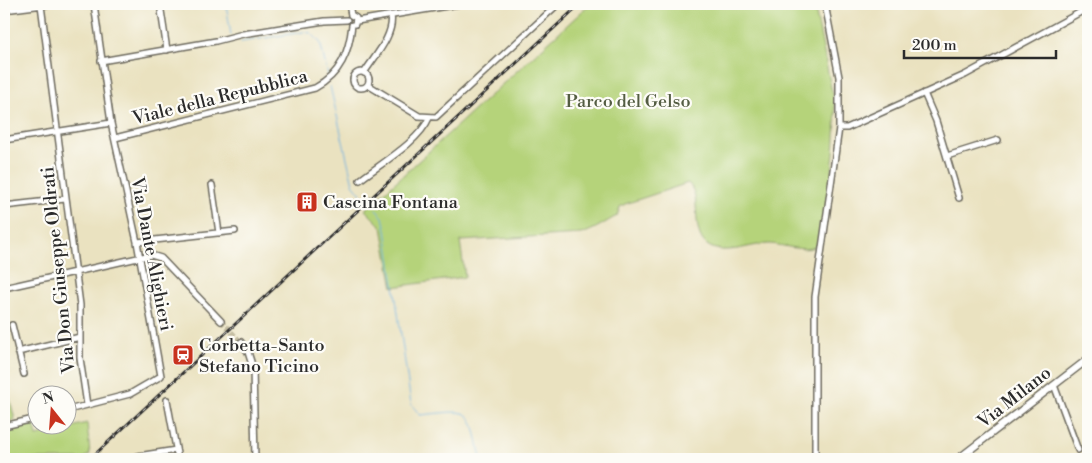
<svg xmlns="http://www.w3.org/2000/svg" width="1092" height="463" font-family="'Libre Bodoni',serif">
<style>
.green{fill:#b5d37a;stroke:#707f52}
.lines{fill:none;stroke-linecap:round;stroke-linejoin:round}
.stream{stroke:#6aafe0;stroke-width:1}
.minor-tunnel{stroke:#c4bda2;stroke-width:5;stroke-dasharray:5 2.5;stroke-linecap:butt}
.minor-casing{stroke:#6e6b5f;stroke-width:8}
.major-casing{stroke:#6e6b5f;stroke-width:9}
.minor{stroke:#fff;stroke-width:5}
.major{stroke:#fff;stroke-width:6}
.rail-casing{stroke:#2b2b2b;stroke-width:3}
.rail{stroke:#fdfcf7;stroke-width:1;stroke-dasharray:4;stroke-linecap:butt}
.labels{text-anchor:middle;stroke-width:4.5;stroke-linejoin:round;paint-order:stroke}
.street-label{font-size:18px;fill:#2b2b2b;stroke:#fdfcf7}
.park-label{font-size:18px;fill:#545d43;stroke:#fdfcf7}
.poi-label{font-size:18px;fill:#2b2b2b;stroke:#fdfcf7;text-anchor:start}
</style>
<rect width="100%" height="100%" fill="#fdfcf7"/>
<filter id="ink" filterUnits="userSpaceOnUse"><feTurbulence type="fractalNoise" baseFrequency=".02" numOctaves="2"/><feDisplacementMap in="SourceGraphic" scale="10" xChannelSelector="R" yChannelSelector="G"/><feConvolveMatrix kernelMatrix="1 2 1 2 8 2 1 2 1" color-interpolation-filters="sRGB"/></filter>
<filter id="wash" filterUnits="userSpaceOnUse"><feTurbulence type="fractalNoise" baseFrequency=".0096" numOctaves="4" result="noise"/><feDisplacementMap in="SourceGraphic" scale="20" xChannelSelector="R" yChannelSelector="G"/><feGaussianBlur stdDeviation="1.12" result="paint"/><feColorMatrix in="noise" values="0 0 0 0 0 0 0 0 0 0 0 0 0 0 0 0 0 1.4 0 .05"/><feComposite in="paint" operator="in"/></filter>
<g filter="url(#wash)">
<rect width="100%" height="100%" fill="#eae2c0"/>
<path class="green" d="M590,4H814L831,87C843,119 828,210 818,245C807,254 782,244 769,244C753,244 738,251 722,250C683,247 706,199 688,183L625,204L620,207L617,216C605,222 595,230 581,234L460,241L465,277L393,287L382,227L365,210Z
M4,375L15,420L4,423Z
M87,423L90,454L83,459H4V431L34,424L37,436Z"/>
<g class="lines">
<path class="stream" d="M226,4L231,35
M241,42L303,32L311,33L320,42L328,75
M330,86L353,184L361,194
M376,210L383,217L386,230L411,404L420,415C474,410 470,405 481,459"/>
</g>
</g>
<g filter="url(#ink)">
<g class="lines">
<path class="minor-tunnel" d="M221,321L241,342"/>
<g class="minor-casing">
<path id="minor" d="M160,4L167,50
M349,4L351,15
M41,5L80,305V358L87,405
M4,10L51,4
M351,15L356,18L355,24
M357,21L459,4
M101,61L216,41L243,34L324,21L347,20
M353 80a8 8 0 1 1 16 0a8 8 0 1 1-16 0Z
M364,73C374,57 395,35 391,15
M368,85L419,116L436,117L558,4
M924,93L936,121L959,198
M839,128H847L965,75L1088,8
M115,138L315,88C341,74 349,52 352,25
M4,140L111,123
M947,156L998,140
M360,180C380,164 419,142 429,118
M212,185L219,233
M4,206L65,199
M137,242L235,231
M4,288L151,255L161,258L221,321
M12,325L24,374
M241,342L248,352L253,368L255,459
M18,352L80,337
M1054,385L1078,450
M167,400L178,459
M68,410L130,394L161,376L137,242L111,123L94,4
M4,426L38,418
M138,456L176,450
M815,459V297L839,128V77L825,4"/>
</g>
<g class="major-casing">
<path id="major" d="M958,459L1088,359"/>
</g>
<use href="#minor" class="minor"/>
<use href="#major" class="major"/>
<g class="rail-casing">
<path id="rail" d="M90,459L580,4"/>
</g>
<use href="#rail" class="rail"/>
</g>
</g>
<defs>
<g id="building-square" transform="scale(1.125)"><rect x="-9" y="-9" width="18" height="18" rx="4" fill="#c8321e" stroke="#fdfcf7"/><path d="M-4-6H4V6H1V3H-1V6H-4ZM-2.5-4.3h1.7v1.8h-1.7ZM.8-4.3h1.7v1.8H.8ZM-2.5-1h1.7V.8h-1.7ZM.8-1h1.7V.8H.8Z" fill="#fff"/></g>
<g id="station-square" transform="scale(1.125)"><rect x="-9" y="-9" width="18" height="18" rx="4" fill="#c8321e" stroke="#fdfcf7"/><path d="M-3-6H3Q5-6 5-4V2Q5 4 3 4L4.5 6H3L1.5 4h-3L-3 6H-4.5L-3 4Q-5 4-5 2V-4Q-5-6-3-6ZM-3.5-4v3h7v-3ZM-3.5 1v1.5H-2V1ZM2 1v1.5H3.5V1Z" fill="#fff"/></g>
</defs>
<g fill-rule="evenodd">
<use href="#building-square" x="307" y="202"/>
<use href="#station-square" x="183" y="355"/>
</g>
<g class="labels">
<g class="street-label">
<text transform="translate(220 97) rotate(-14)" y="6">Viale della Repubblica</text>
<text transform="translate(152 254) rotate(79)" y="6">Via Dante Alighieri</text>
<text transform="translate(58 270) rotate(-96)" y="6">Via Don Giuseppe Oldrati</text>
<text transform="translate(1014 397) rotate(-38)" y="6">Via Milano</text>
</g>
<g class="park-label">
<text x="628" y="107">Parco del Gelso</text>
</g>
<g class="poi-label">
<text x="323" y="208">Cascina Fontana</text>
<text x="199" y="351">Corbetta-Santo<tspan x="199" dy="21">Stefano Ticino</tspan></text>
</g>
</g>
<rect width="1092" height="463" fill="none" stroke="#fdfcf7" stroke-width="20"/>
<g transform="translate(52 410) rotate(343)"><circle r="24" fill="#fdfcf7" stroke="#a9a8a5"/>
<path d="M0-4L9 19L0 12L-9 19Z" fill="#c8321e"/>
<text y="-8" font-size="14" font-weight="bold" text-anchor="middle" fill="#2b2b2b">N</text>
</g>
<path d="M904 50v8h152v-8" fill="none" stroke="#2b2b2b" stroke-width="2.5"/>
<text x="912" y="50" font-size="15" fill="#2b2b2b" stroke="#fdfcf7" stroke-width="4" paint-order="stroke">200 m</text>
</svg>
